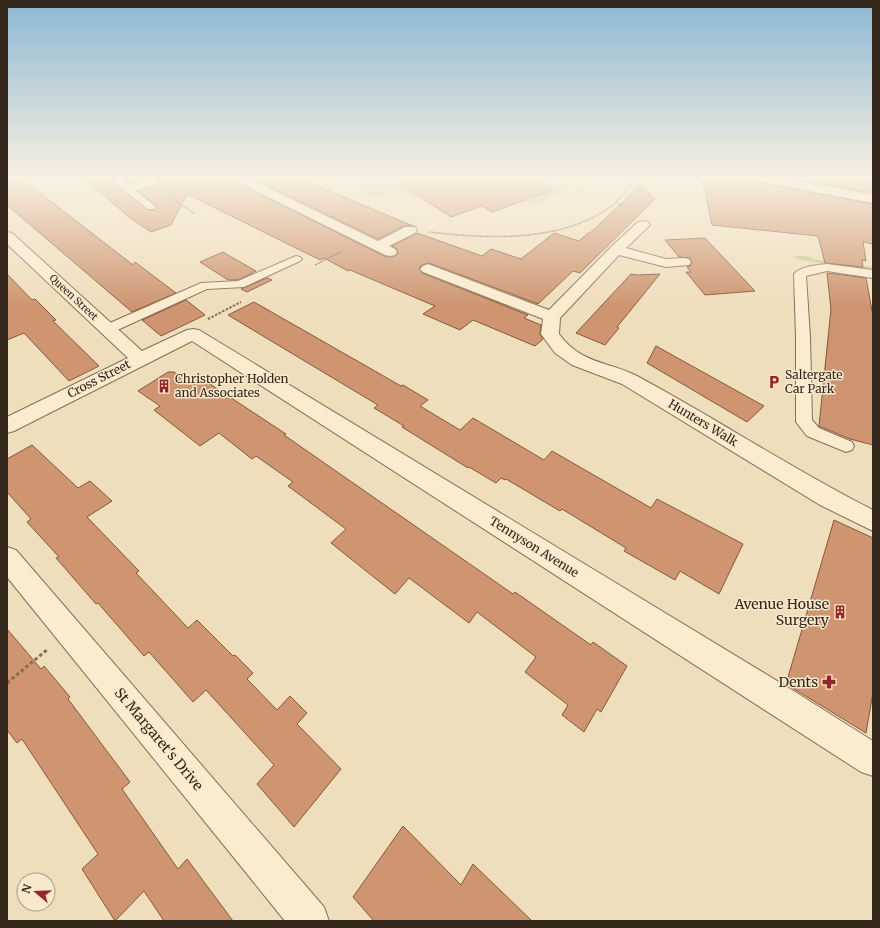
<svg xmlns="http://www.w3.org/2000/svg" width="880" height="928" font-family="Merriweather,serif">
<style>
.green{fill:#c7cc90}
.building{fill:#ce9570;stroke:#86573b}
.lines{fill:none;stroke-linecap:round;stroke-linejoin:round}
.lane-casing{stroke:#866e55;stroke-width:2}
.street-casing{stroke:#866e55;stroke-width:2}
.path-far2{stroke:#866e55;stroke-width:1.5;stroke-dasharray:2 1;stroke-linecap:butt}
.path-far1{stroke:#866e55;stroke-width:2;stroke-dasharray:2.5 1.5;stroke-linecap:butt}
.path{stroke:#866e55;stroke-width:3;stroke-dasharray:3.5 2.5;stroke-linecap:butt}
.lane{fill:#faeccf;fill-rule:evenodd}
.street{fill:#faeccf;fill-rule:evenodd}
.labels{text-anchor:middle;stroke-width:3;stroke-linejoin:round;paint-order:stroke}
.far-street-label{font-size:10px;fill:#35271b;stroke:#f6e9cc}
.poi-label{font-size:12px;fill:#35271b;stroke:#f6e9cc;text-anchor:start}
.street-label{font-size:12px;fill:#35271b;stroke:#f6e9cc}
.near-poi-label{font-size:14px;fill:#35271b;stroke:#f6e9cc;text-anchor:end}
.near-street-label{font-size:14px;fill:#35271b;stroke:#f6e9cc}
</style>
<rect width="100%" height="100%" fill="#efdebc"/>
<path class="green" d="M383,177H408L395,181L419,196L414,198L400,190L373,198L356,185Z
M534,177L551,179L547,183L585,190L580,193L569,189L532,205L525,201L553,190L539,183L541,181Z
M795,256H807L812,259L873,267V272L796,259Z"/>
<path class="building" d="M83,177H107L148,210H155L157,206L138,191L174,177H229L231,180L384,256L390,257L395,256L398,253L396,248L392,246L417,233L482,256L491,249L521,259L554,233L579,241L588,233H590L641,185L655,199L580,273L573,271L538,304L429,263L422,265L419,268L422,273L528,315L524,318L541,325L540,334L543,339L535,346L473,320L460,330L423,314L435,306L350,270L348,271L324,258L320,260L187,194L171,225L151,232L130,218Z
M121,177H153L129,184Z
M250,177H296L413,226H404L378,239Z
M389,177H528L553,190L492,212L482,206L451,217Z
M702,177H750L757,182L873,204V244L863,242L866,261L862,260L863,267L825,263L818,236L712,225Z
M786,177H873V193Z
M22,179L133,265L135,262L176,293L132,312L7,205V183Z
M705,238L755,291L705,295L686,272H691L687,267L690,266L692,263L690,258L679,257L665,240Z
M223,252L256,271L238,280H228L200,262Z
M827,273L866,278L873,316V445L850,439L819,426L831,309Z
M7,274L32,300L35,299L56,320L53,321L99,366L69,381L24,333L7,340Z
M631,274L637,275L660,274L617,327L619,328L605,345L576,333Z
M267,278L272,280L247,292L241,289Z
M186,300L205,315L161,336L142,320Z
M254,302L401,386L403,385L428,400L420,406L460,430L473,418L544,460L552,451L651,508L657,499L743,544L719,594L680,571L675,580L624,551L626,548L562,509L560,511L506,479L505,480L501,478L496,483L469,467L468,468L402,427L404,426L374,408L378,405L228,315Z
M656,346L764,406L747,422L647,363Z
M168,372H174L195,385L204,380L286,434L284,435L513,594L515,592L591,645L593,642L627,666L601,712L597,709L584,732L562,715L568,705L525,672L536,657L477,612L469,623L409,578L395,594L331,543L346,529L288,486L293,482L256,456L252,459L219,433L200,446L154,410L160,406L138,391Z
M32,445L78,488L90,481L112,501L87,517L139,571L136,573L188,628L197,620L233,656L235,655L253,673L247,679L277,710L290,696L307,713L297,724L341,769L294,827L257,784L274,765L206,690L193,702L149,652L144,656L98,603L96,604L56,558L59,557L27,522L31,519L7,492V459Z
M834,520L873,538V693L866,733L786,684Z
M7,629L41,669L44,666L70,697L68,699L130,782L122,789L178,869L187,859L233,921H164L144,891L115,921L82,869L98,854L22,739L17,743L7,730Z
M403,826L461,885L473,864L532,921H374L353,897Z"/>
<g class="lines">
<g class="lane-casing">
<path id="lane" d="M108,177H118L129,186L159,177H173L135,191L154,205L156,207L154,209H148Z
M296,256L300,257L302,259L300,261L244,287L207,289L113,332H103L101,329L103,326L201,283L238,281Z
M827,264L873,270V278L827,271L806,276L810,337L812,420L819,428L852,442L854,446L852,450L846,452L807,436L796,422V337L794,274C801,266 817,265 827,264Z"/>
</g>
<g class="street-casing">
<path id="street" d="M230,177H246L378,241L405,227H415L417,230L415,233L389,246L395,249L397,252L395,255L390,256L385,255L232,179Z
M751,177H777L873,195V203L757,181Z
M643,221L648,222L650,225L626,248L666,259L684,258L689,259L691,262L689,265L666,267L619,255L560,318L559,334C581,364 607,361 637,376C717,419 792,469 873,510V531L820,505L622,384L572,365L555,353L541,334L543,319L423,272L420,269L423,266L428,264L433,266L549,310L611,247L638,222Z
M7,232L12,233L142,351L187,330L193,329L199,330L792,690L873,741V776L861,772L192,341L14,431L7,433V417L128,358L7,244Z
M7,547L16,550L324,907L329,921H285L7,577Z"/>
</g>
<path class="path-far2" d="M168,195L195,214
M615,203L634,208
M429,232C489,239 562,243 613,205C622,198 628,186 636,177
M315,265L342,251"/>
<path class="path-far1" d="M208,319L241,302"/>
<path class="path" d="M7,683L48,649"/>
<use href="#lane" class="lane"/>
<use href="#street" class="street"/>
</g>
<linearGradient id="sky" x2="0" y2="1"><stop stop-color="#8bb8d4"/><stop offset="0.58" stop-color="#f8f0e1"/><stop offset="1" stop-color="#f8f0e1" stop-opacity="0"/></linearGradient>
<rect width="880" height="307" fill="url(#sky)"/>
<defs>
<g id="parking-bare" transform="scale(1.08)"><path d="M-3.5-5.5H1a3.5 3.5 0 0 1 0 7H-1V5.5H-3.5ZM-1-3.4V-.6H.8a1.4 1.4 0 0 0 0-2.8Z" fill="#972427" stroke="#f6e9cc" stroke-width="2.5" paint-order="stroke"/></g>
<g id="building-bare" transform="scale(1.08)"><path d="M-4-6H4V6H1V3H-1V6H-4ZM-2.5-4.3h1.7v1.8h-1.7ZM.8-4.3h1.7v1.8H.8ZM-2.5-1h1.7V.8h-1.7ZM.8-1h1.7V.8H.8Z" fill="#972427" stroke="#f6e9cc" stroke-width="2.5" paint-order="stroke"/></g>
<g id="pharmacy-bare" transform="scale(1.08)"><path d="M-2-6h4v4h4v4h-4v4h-4v-4h-4v-4h4Z" fill="#972427" stroke="#f6e9cc" stroke-width="2.5" paint-order="stroke"/></g>
</defs>
<g fill-rule="evenodd">
<use href="#parking-bare" x="774" y="382"/>
<use href="#building-bare" x="164" y="386"/>
<use href="#building-bare" x="840" y="612"/>
<use href="#pharmacy-bare" x="829" y="682"/>
</g>
<g class="labels">
<g class="far-street-label">
<text transform="translate(74 297) rotate(43)" y="4">Queen Street</text>
</g>
<g class="poi-label">
<text x="785" y="379">Saltergate<tspan x="785" dy="14">Car Park</tspan></text>
<text x="175" y="383">Christopher Holden<tspan x="175" dy="14">and Associates</tspan></text>
</g>
<g class="street-label">
<text transform="translate(99 379) rotate(-27)" y="4">Cross Street</text>
<text transform="translate(703 423) rotate(31)" y="4">Hunters Walk</text>
<text transform="translate(534 547) rotate(32)" y="4">Tennyson Avenue</text>
</g>
<g class="near-poi-label">
<text x="829" y="609">Avenue House<tspan x="829" dy="16">Surgery</tspan></text>
<text x="818" y="687">Dents</text>
</g>
<g class="near-street-label">
<text transform="translate(159 739) rotate(50)" y="5">St Margaret's Drive</text>
</g>
</g>
<rect width="880" height="928" fill="none" stroke="#35271b" stroke-width="16"/>
<g transform="translate(36 892) rotate(289)"><circle r="19" fill="#f6e9cc" stroke="#a99b85"/>
<path d="M0-3L7 15L0 10L-7 15Z" fill="#972427"/>
<text y="-6" font-size="11" font-weight="bold" text-anchor="middle" fill="#35271b">N</text>
</g>
</svg>
